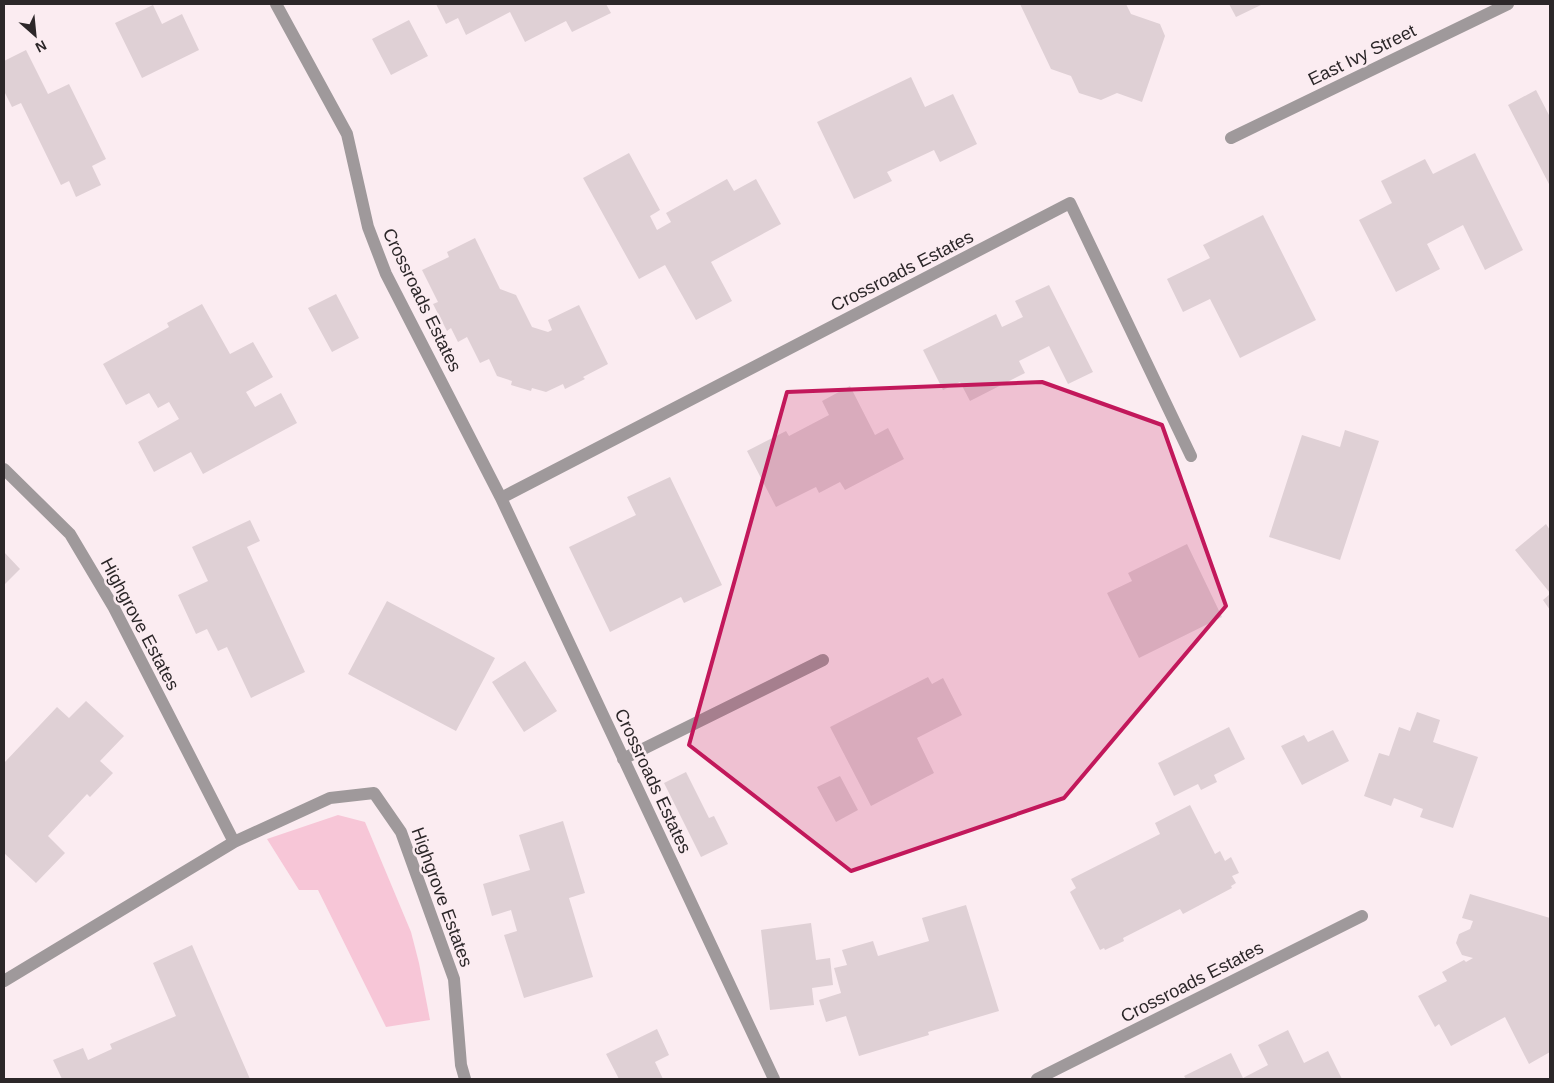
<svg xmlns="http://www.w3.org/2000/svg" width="1554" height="1083" font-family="Arial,sans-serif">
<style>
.green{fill:#f7c6d7}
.building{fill:#dfd0d5}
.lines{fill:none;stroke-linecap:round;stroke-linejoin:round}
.minor{stroke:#9f999b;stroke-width:12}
.marked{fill:#c2185b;fill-opacity:0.2;stroke:#c2185b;stroke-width:4;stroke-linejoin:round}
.labels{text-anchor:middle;stroke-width:5;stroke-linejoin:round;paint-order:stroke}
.street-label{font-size:18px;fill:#2c2729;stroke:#fbecf1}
</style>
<rect width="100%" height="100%" fill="#fbecf1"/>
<path class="green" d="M338,815L365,822L411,932L419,963L430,1020L386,1027L318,890H299L267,839Z"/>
<path class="building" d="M436,4H606L611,13L572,32L566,21L525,42L510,12L466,35L458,18L446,24Z
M1020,4H1126L1131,14L1160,24L1165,36L1142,102L1117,93L1101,100L1079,93L1071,76L1051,69Z
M1229,4H1263L1236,17Z
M153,5L162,24L182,14L199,50L142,78L115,23Z
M409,20L428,56L391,75L372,39Z
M26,50L48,94L69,84L106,159L92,166L101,185L76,197L69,181L61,185L21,103L12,107L4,91V61Z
M911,77L925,107L953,94L977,144L940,162L934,150L887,172L892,181L854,199L817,122Z
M1536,90L1550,117V186L1508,105Z
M629,153L660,210L650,216L657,230L671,222L666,213L727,179L734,191L756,179L781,224L711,262L732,301L696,320L665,265L639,279L583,178Z
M1475,153L1523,250L1485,270L1463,225L1427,244L1440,269L1396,292L1359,220L1392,203L1381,181L1425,159L1433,174Z
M1263,215L1316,320L1240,358L1210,299L1183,312L1167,279L1210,258L1203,245Z
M475,238L500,289L516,295L532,327L548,332L552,330L548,320L579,305L608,364L583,377L585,379L565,389L563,384L546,392L532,388L531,391L511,385L512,381L497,376L489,359L480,363L467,337L458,342L451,328L447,331L433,304L438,302L422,270L449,257L447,252Z
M1049,285L1093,372L1068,384L1049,346L1019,361L1025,373L970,401L960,382L943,390L923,350L996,314L1002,327L1023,317L1015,301Z
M336,294L359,338L332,352L308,308Z
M202,304L230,354L253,342L273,377L246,392L255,407L281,393L297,423L203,474L191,452L154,472L138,442L179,419L169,402L158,408L149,393L126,405L103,364L169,327L167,323Z
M850,386L875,435L888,428L904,459L845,490L840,482L819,493L816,487L776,507L747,451L786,431L789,436L829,415L822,401Z
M1345,430L1379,441L1340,560L1269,537L1302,435L1340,447Z
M670,477L722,585L684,603L681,597L610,632L569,547L636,515L627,497Z
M250,520L260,541L247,547L305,672L251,698L227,647L218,651L207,629L196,634L178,595L208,581L192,547Z
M1546,524L1550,530V593L1515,550Z
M1187,544L1222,617L1139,658L1107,593L1132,581L1128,573Z
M4,552L20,569L4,585Z
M1550,594V610L1543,600Z
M387,601L495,658L456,731L348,674Z
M525,661L557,711L524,732L492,682Z
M928,677L932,684L943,678L962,715L917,738L934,773L871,806L830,727Z
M86,701L124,736L100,761L113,773L90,797L87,794L48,836L65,853L36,883L4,853V787L5,785L4,784V763L57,707L69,718Z
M1417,712L1440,720L1433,742L1478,757L1453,828L1420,817L1423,809L1394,798L1391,806L1364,796L1379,753L1389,756L1399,727L1410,731Z
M1229,727L1245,759L1214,775L1217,782L1201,790L1198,784L1174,796L1158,763Z
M1333,730L1349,761L1302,785L1281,746L1304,735L1308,742Z
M686,772L709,818L714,816L728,844L701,857L664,783Z
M840,776L858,810L836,822L817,787Z
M1190,805L1215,854L1220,851L1225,861L1231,857L1239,873L1232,876L1236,883L1231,886L1232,888L1183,914L1180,909L1123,938L1124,941L1105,950L1104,948L1100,950L1070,892L1076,888L1071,879L1160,834L1155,823Z
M563,821L585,893L569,898L593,977L524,998L504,935L517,931L511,910L492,916L483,884L530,870L519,835Z
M1470,894L1550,918V967L1549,972L1550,975V1052L1529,1064L1505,1017L1451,1046L1439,1024L1435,1027L1418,996L1447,981L1442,972L1464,960L1466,962L1473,958L1462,955L1456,943L1459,934L1470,929L1473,921L1462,918Z
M966,905L999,1011L928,1032L929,1035L859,1056L846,1016L826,1022L819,1000L841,993L834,968L847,965L842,950L873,941L878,956L929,941L922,918Z
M811,923L816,960L830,958L833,985L812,988L814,1005L770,1010L761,930Z
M192,945L250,1079H62L53,1060L83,1048L88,1060L112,1049L110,1044L176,1016L153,963Z
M657,1029L669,1055L655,1062L663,1079H619L606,1054Z
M1288,1030L1304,1063L1328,1051L1342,1079H1186L1184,1076L1231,1053L1243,1078L1268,1065L1258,1045Z"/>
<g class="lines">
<path class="minor" d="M276,4L347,134L368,227L386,274L501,498L774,1079
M1231,138L1508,4
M4,469L70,534L114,608L234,842
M501,498L1070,203L1191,456
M623,759L823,660
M4,981L234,842L330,798L374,793L401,832L454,979L461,1065L465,1079
M1037,1079L1362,916"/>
</g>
<path class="marked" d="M1042,382L1162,425L1226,606L1064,798L851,871L689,745L787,392Z"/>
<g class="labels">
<g class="street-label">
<text transform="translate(1362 55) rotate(-26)" y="6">East Ivy Street</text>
<text transform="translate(902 271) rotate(-27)" y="6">Crossroads Estates</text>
<text transform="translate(422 300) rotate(64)" y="6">Crossroads Estates</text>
<text transform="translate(140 624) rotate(62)" y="6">Highgrove Estates</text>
<text transform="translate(653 781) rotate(65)" y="6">Crossroads Estates</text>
<text transform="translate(442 897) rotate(70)" y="6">Highgrove Estates</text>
<text transform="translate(1192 982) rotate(-27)" y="6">Crossroads Estates</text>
</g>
</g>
<rect width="1554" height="1083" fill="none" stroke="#2c2729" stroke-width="10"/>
<g transform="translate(35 35) rotate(153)" stroke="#fbecf1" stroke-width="4" paint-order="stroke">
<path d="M0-4L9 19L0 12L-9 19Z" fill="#2c2729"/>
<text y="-8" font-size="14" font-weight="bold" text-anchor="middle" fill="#2c2729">N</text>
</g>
</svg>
